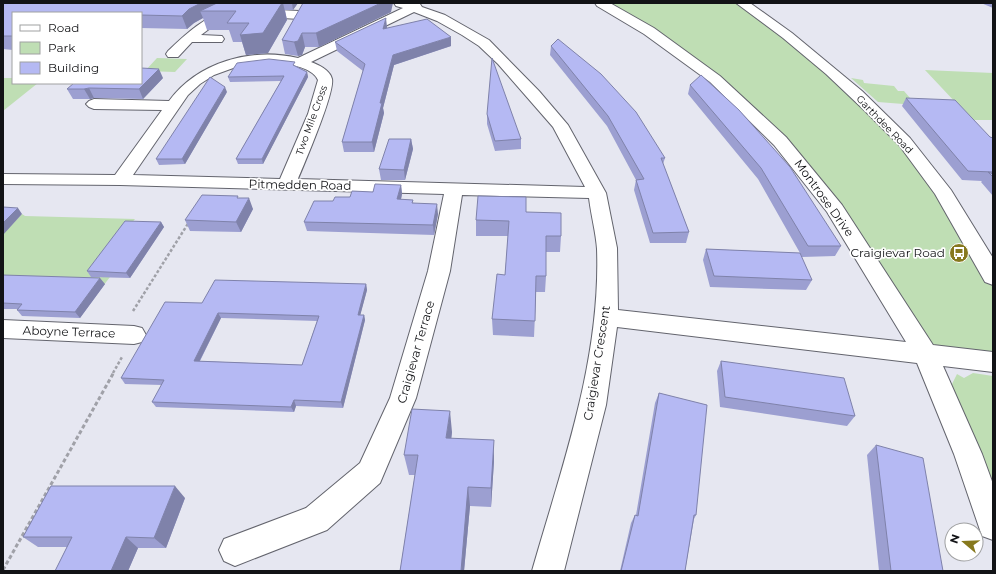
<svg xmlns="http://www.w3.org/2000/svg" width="996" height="574" font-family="Montserrat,sans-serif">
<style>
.green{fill:#bfdeb4}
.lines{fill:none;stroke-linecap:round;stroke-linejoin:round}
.minor-casing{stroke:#63646d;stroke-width:2}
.path-far1{stroke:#a0a1a8;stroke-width:2.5;stroke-dasharray:3 2;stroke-linecap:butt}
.path{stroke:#a0a1a8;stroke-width:3;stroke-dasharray:4 2.5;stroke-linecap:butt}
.minor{fill:#fff;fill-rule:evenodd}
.wall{fill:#9c9fd1;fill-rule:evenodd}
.shaded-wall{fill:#7f82aa}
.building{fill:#b5b9f3;stroke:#7f82aa;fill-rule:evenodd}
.labels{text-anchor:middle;stroke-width:3.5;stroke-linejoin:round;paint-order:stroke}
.far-street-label{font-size:10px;fill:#121316;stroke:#fff}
.street-label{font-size:12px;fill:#121316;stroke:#fff}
.poi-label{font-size:12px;fill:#121316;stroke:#fff;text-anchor:end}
</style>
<rect width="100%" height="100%" fill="#e6e7f1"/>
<path class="green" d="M601,3H742L760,14L910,147L993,277V362L926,354L855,241L738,99Z
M157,58L187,59L175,72L145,71Z
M925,70L993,73V120H972Z
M3,78H13V83H38L3,111Z
M851,78L863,80L864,83L894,86L898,91H904L916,105L878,102Z
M22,214L25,216L135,219L129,226L97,277H110L100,290L45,289L3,281V234Z
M973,373L993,376V485L956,400L952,384L957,374L964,378Z"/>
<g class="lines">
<g class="minor-casing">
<path id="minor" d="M394,3L420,4L422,7L445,15L489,40L539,91L568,125L606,193L617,248L618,310L906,342L827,212L774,145L710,82L644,34L597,6L595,3H610L654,28L720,76L786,137L842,205L933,345L993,352V372L943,366L982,454L993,484V540L982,536L954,454L917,363L617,327L606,405L564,571H532C562,466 601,360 597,249C596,233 591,215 589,198L462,195L450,271L416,398L380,483L327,530L235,566L224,561L219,550L224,539L306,508L360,463L390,398L428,271L444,194L120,185L3,184V174L115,175L162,110L94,109L89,107L86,104L89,101L94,99L169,101C198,62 251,47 298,58L403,8L396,6ZM414,12L437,21L462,35L479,46L498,64L553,127L585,187L298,179C305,162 335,93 332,79C330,70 319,65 311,62ZM270,62C284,63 312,66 318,80L308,114L280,179L133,175L188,95L200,84L214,75L236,67Z
M736,3H750L792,33L862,91L910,138L951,190L993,258V285L985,282L935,194L899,145L863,109L826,74L783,38Z
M231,9L235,10L237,13L235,16L217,23L201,35L222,36L224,39L222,42H192L178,57H168L166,54L168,51C187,33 205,16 231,9Z
M256,9L299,11L303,12L305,15L303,18L299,19L252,16L250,13L252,10Z
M3,320L134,326L142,328L146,335L142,342L134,344L3,338Z"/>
</g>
<path class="path-far1" d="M133,311L189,222
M113,373L122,357"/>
<path class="path" d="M3,570L114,372"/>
<use href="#minor" class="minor"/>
</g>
<path class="wall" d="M3,3H298L293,10H285L287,20L268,53L246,55L242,42H233L229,30H207L203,18L194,23L187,29L141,28V13H13V50L3,49Z
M303,3L391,12L319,47H305L302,55L298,56L285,54L282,40Z
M981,3H993V8Z
M387,27V28L451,46L394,65L383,108L384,113L374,152H344L342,142L363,71L337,51L335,42Z
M551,46L665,158L663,164L689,232L686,243H650L634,190L636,180L607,126L550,55Z
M296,66L307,72L308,77L263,164H238L236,159L281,81L230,82L228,77Z
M163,78L143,99L94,98L90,99H73L67,89Z
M690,85L841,246L835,256L802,257L800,254L812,280L806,290L710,287L703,260L706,249L800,253L758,179L688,94Z
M227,92L185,164L159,165L156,159Z
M906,98L990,137L993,138V196L981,182L982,181L962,180L902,106Z
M487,114L521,139V149L495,151L487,124Z
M411,139L413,149L405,180H381L379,169Z
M401,185L402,194L401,199L414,203L438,214L434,235L307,231L304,222L333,201Z
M239,198L253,209L241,232L190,231L185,220Z
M526,212L561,236L560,252H546V276L545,292H536L534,337L493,335L492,319L505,275L508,236H476V220Z
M161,222L164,227L130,278L91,277L87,271Z
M3,275L105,284L80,318L22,316L17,310V309H3Z
M366,284L367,290L360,315H364L365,320L343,408L296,406L294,412L156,407L152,402L162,385L125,384L121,378L202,303ZM221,318L317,321L302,365L200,361Z
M721,361L855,416L847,426L720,407L717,371Z
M659,393L696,515L694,519L685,571H620L631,523L635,515H636L655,403Z
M452,432L451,439L494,461L491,507L470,506L464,571H400L415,475H409L404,455Z
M876,445L943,571H879L867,455Z
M185,498L166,548H138L128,571H55L67,547H38L23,537Z"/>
<path class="shaded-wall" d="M201,3H227L200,11L203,18L194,23L187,29L182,16L189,9Z
M282,3H283L287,20L268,53L246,55L240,35Z
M292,3H298L293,10Z
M381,3H393L391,12L319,47L316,33Z
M386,18L387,27L385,38L383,29Z
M302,33L305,47L302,55L298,56L294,42Z
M451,37V46L394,65L383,108L384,113L374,152L372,142L380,103L393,55Z
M159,69L163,78L143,99L139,89Z
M307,72L308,77L263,164L262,159Z
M225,87L227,92L185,164L182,159Z
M89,88L94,98L90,99L84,89Z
M411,139L413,149L405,180L404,170Z
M401,185L402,194L399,209L397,199Z
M249,198L253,209L241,232L236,222Z
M437,204L438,214L434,235L433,225Z
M18,208L22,214L3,235V223Z
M161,222L164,227L130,278L126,273Z
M100,278L105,284L80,318L75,312Z
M366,284L367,290L359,320L358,315Z
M218,313L221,318L197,366L194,361Z
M364,315L365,320L343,408L341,402Z
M294,400L296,406L294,412L291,407Z
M450,411L452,432L449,459L446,438Z
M494,440V461L491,507V488Z
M175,486L185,498L166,548L154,538Z
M468,487L470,506L464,571H461Z
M126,537L138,548L128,571H111Z"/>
<path class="building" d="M3,3H201L189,9L182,16L141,15V13H13V36H3Z
M217,3H282L263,33L240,35L249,23H227L236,11H200Z
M303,3H381L316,33H302L298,41L294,42L282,40Z
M386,18L383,29L427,19L451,37L393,55L380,103H382L372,142H342L365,64L335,42Z
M558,39L601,74L636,112L665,158H661L689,232L653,233L636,180L644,179L608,116L551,46Z
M492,58L521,139L495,141L487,114Z
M269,59L295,62L293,65L307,72L262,159H236L284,76L228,77L237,63Z
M141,68L159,69L139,89L89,88L84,89H67L74,83H141Z
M701,75L739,110L790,167L841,246H808L761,168L690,85Z
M210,77L225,87L182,159H156Z
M906,98L955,100L990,137L993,138V172L968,171Z
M389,139H411L404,170L379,169Z
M988,172L993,174V177Z
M375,184L401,185L397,199L413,200L412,203L437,204L433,225L304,222L314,201H333L335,197H350L352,191L373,192Z
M202,195L238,196L237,198H249L236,222L185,220Z
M478,196L526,197V212L561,213V236H546V276H536L535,321L492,319L497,274L505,275L509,221L476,220Z
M3,207L18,208L3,223Z
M125,221L161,222L126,273L87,271Z
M706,249L800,253L812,280L714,276Z
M3,275L100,278L75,312L17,310L22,304L3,303Z
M215,280L366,284L358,315H364L341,402L294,400L291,407L152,402L164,380L121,378L165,302L202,303ZM218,313L319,316L302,365L194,361Z
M721,361L844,378L855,416L725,397Z
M659,393L707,405L696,515H694L685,571H621L635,515L638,516Z
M412,409L450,411L446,438L494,440L491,488L468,487L461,571H400L418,455H404Z
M876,445L923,458L943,571H891Z
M51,486H175L154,538L126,537L111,571H55L72,537H23Z"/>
<defs>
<g id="bus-disc" transform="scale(1)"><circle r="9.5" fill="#86781d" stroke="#fff"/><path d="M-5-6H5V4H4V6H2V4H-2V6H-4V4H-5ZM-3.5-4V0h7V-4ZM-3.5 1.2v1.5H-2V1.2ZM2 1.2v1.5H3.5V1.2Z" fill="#fff"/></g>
</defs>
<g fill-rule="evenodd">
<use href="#bus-disc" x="959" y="253"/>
</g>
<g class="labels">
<g class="far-street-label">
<text transform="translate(311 120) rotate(-70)" y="4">Two Mile Cross</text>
<text transform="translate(885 124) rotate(46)" y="4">Garthdee Road</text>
</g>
<g class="street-label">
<text transform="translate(300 185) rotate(1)" y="4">Pitmedden Road</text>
<text transform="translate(824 198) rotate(54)" y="4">Montrose Drive</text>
<text transform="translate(69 332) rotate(2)" y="4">Aboyne Terrace</text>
<text transform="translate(416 352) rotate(-74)" y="4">Craigievar Terrace</text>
<text transform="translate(597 363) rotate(-81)" y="4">Craigievar Crescent</text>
</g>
<g class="poi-label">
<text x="945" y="257">Craigievar Road</text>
</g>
</g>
<rect width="996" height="574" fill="none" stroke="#121316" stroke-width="8"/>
<rect x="12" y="12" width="130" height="72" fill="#ffffff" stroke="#a0a1a2"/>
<rect x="20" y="25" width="20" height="6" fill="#ffffff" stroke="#a0a1a2"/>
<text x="48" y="32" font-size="12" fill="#121316">Road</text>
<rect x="20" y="42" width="20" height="12" fill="#bfdeb4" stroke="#a0a1a2"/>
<text x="48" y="52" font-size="12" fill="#121316">Park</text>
<rect x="20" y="62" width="20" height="12" fill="#b5b9f3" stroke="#a0a1a2"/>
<text x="48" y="72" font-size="12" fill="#121316">Building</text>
<g transform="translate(964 542) rotate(289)"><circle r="19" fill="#ffffff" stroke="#a0a1a2"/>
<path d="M0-3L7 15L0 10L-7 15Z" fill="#86781d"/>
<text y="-6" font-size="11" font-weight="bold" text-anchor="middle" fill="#121316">N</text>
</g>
</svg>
